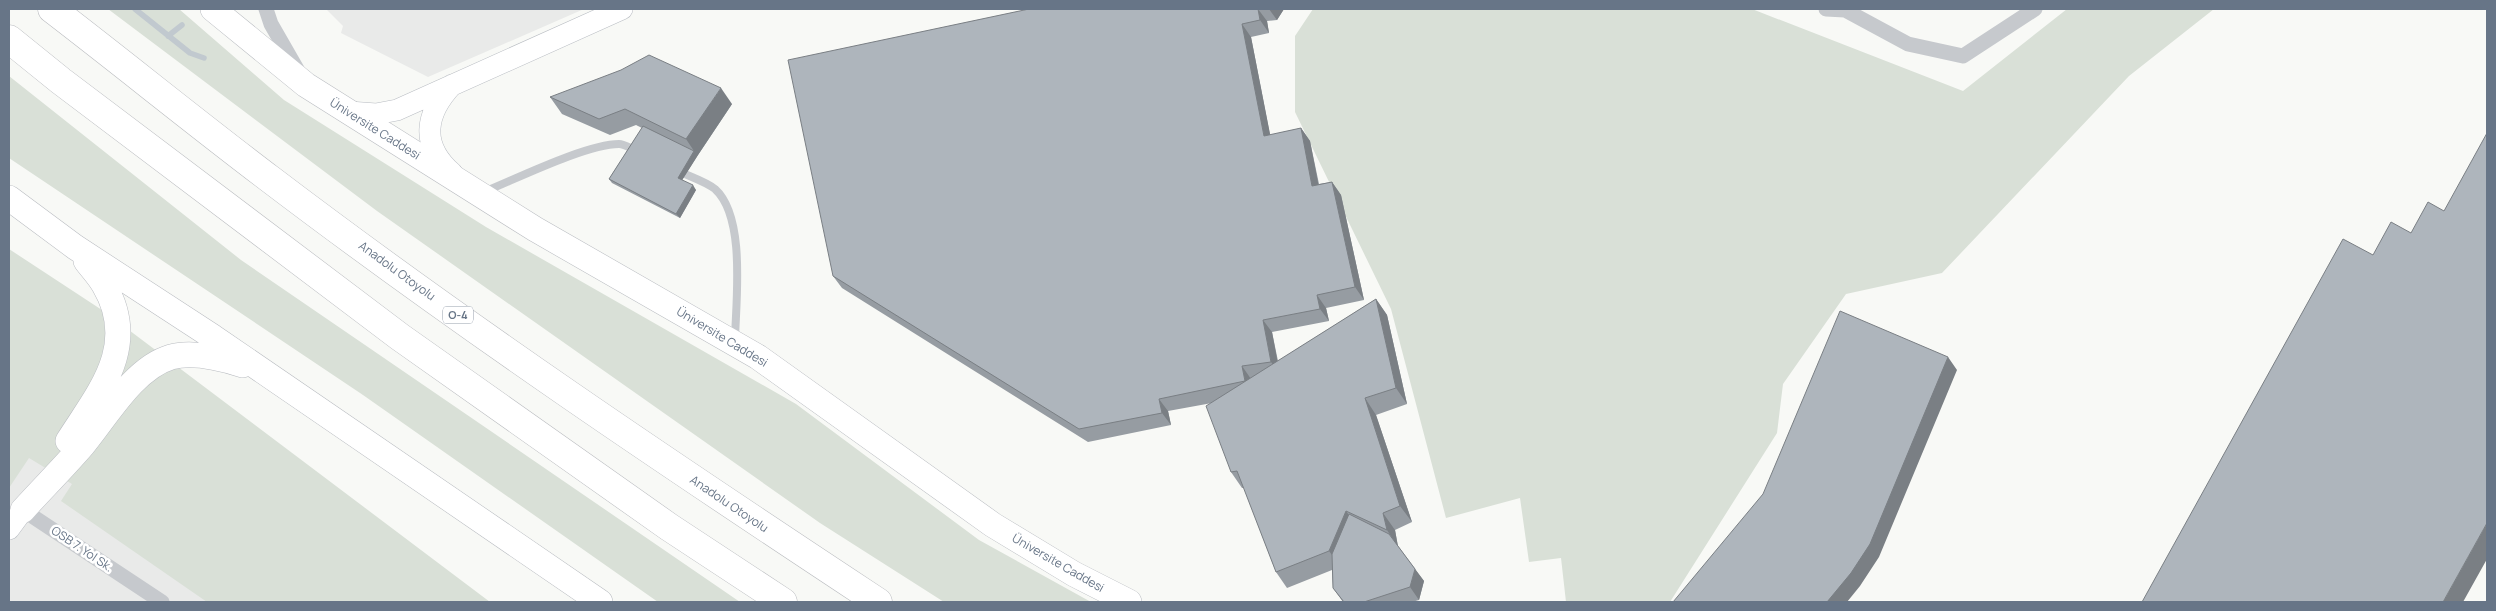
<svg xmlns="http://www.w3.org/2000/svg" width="2496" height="611" font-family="Manrope,sans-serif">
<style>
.built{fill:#e9eae9}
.green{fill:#d9e0d7}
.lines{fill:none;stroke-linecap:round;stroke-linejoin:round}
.stream{stroke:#c1c9cf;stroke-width:5.5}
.secondary-casing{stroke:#b8bcc2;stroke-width:22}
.primary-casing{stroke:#b9bcc1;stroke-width:26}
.highway-casing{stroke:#b9bbbf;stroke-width:29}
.lane{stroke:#c6c9cd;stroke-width:8}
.street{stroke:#c6c9cd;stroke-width:15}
.secondary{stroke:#fff;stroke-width:21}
.primary{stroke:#fff;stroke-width:25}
.highway{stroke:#fff;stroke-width:28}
.wall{fill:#969ca2}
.shaded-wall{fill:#7a7f84}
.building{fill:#aeb5bc;stroke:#7a7f84}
.labels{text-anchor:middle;stroke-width:5;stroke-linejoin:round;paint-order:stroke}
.shield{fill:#fff;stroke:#959eab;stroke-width:1}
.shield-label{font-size:11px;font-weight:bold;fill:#677587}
.street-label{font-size:12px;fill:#677587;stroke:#fff}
</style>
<rect width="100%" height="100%" fill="#f8f9f6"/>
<path class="built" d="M326,9H584L428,77L341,33L343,26Z
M60,353L490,602H9V453Z"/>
<path class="green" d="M108,9H179L284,100L486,227L796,404L979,540L1091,602H944L820,523L377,211Z
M1313,9H1752L1963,91L2067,9H2214L2129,76L1942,273L1846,294L1783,384L1777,433L1670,602H1566L1561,558L1529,562L1520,498L1446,518L1391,309L1295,112V36Z
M9,76L241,260L740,602H658L363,395L9,158Z
M9,249L105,312L490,602H207L61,501L72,484L29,458L9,488Z"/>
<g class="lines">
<path class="stream" d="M135,9L190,53L204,58
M168,36L182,25"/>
<g class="secondary-casing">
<path id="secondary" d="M349,112L376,114L397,110L622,9
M452,173C420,145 425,114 452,85
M9,529L23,510"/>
</g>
<g class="primary-casing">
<path id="primary" d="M213,9L306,85L535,229L758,357L993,525L1074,574L1129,602
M9,198L75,247L213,337L600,602
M68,441C99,392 140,346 104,285C99,276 92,269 86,261
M23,510C43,488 64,467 83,445C107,416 134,368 171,357C193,351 221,358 243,365"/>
</g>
<g class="highway-casing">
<path id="highway" d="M52,9C125,65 196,123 270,179C466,328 672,466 878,602
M9,39L61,81L400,337L669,527L783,602"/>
</g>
<path class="lane" d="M676,170C688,176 705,181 715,189C746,217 736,300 735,339
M486,191C518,178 587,144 619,144C624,144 632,149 637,151"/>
<path class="street" d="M266,9L271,24L298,71
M1826,9L1845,10L1908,44L1963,56L2035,9
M23,510L162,602"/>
<use href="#secondary" class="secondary"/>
<use href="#primary" class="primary"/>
<use href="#highway" class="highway"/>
</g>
<path class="wall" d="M1029,9H1284L1277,20L1267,21L1269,33L1251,37L1270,135L1301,128L1310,141L1319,184L1332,182L1341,195L1364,300L1326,308L1329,321L1272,332L1278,361L1376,299L1387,315L1407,404L1376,415L1412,522L1395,530L1398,546L1424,581L1419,600L1412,602H1343L1333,588L1332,570L1287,588L1276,572L1244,488H1242L1231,472L1212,403L1168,411L1171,425L1088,442L842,288L833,276Z
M550,97L732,104L698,155L682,180L696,190L680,218L612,183L609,179L642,128L636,125L610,135L562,114Z"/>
<path class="shaded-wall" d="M1258,9L1267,21L1269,33L1260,20Z
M1269,9H1284L1277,20Z
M1242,24L1251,37L1273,149L1264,136Z
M721,88L732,104L698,155L681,182L678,178L694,151L686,139Z
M1301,128L1310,141L1321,198L1312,186Z
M1332,182L1341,195L1364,300L1355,287Z
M693,185L696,190L680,218L676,214Z
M1317,295L1326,308L1329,321L1320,309Z
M1376,299L1387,315L1407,404L1396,388Z
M1263,320L1272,332L1280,375L1271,362Z
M1948,357L1957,370L1879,557L1860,586L1847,602H1827Z
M1242,366L1251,379L1245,381Z
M1365,398L1376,415L1412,522L1400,506Z
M1159,399L1168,411L1171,425L1162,413Z
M1346,511L1358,527L1341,567L1329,551Z
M1383,513L1395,530L1398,547L1387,530Z
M2487,523V559L2463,602H2443Z
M1415,569L1424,581L1419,600L1410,587Z"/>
<path class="building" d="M1029,9H1258L1260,20L1242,24L1264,136L1301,128L1312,186L1332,182L1355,287L1317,295L1320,309L1263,320L1271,362L1242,366L1245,381L1159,399L1162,413L1079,429L833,276L788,60Z
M649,55L721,88L686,139L625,109L599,119L550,97L621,70Z
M643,126L694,151L678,178L693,185L676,214L609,179Z
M2487,133V523L2443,602H2142L2343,239L2373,255L2391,222L2411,233L2428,202L2444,211Z
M1376,299L1396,388L1365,398L1400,506L1383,513L1387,530L1346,511L1329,551L1276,572L1237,471L1231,472L1206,406Z
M1840,311L1948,357L1870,544L1851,573L1827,602H1673L1763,494Z
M1349,514L1389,534L1415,569L1410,587L1364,602H1344L1333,588L1332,554Z"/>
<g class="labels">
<rect class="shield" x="443" y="306.5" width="30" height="17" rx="4"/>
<g class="shield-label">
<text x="458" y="319">O-4</text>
</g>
<g class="street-label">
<text transform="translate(375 129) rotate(32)" y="4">Üniversite Caddesi</text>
<text transform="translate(397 271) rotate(36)" y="4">Anadolu Otoyolu</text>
<text transform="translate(722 337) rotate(31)" y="4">Üniversite Caddesi</text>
<text transform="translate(729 504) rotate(34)" y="4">Anadolu Otoyolu</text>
<text transform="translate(82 549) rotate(34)" y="4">OSB 7. Yol Sk.</text>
<text transform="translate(1058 563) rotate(30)" y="4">Üniversite Caddesi</text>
</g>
</g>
<rect width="2496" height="611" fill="none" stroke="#677587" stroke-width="20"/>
</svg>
